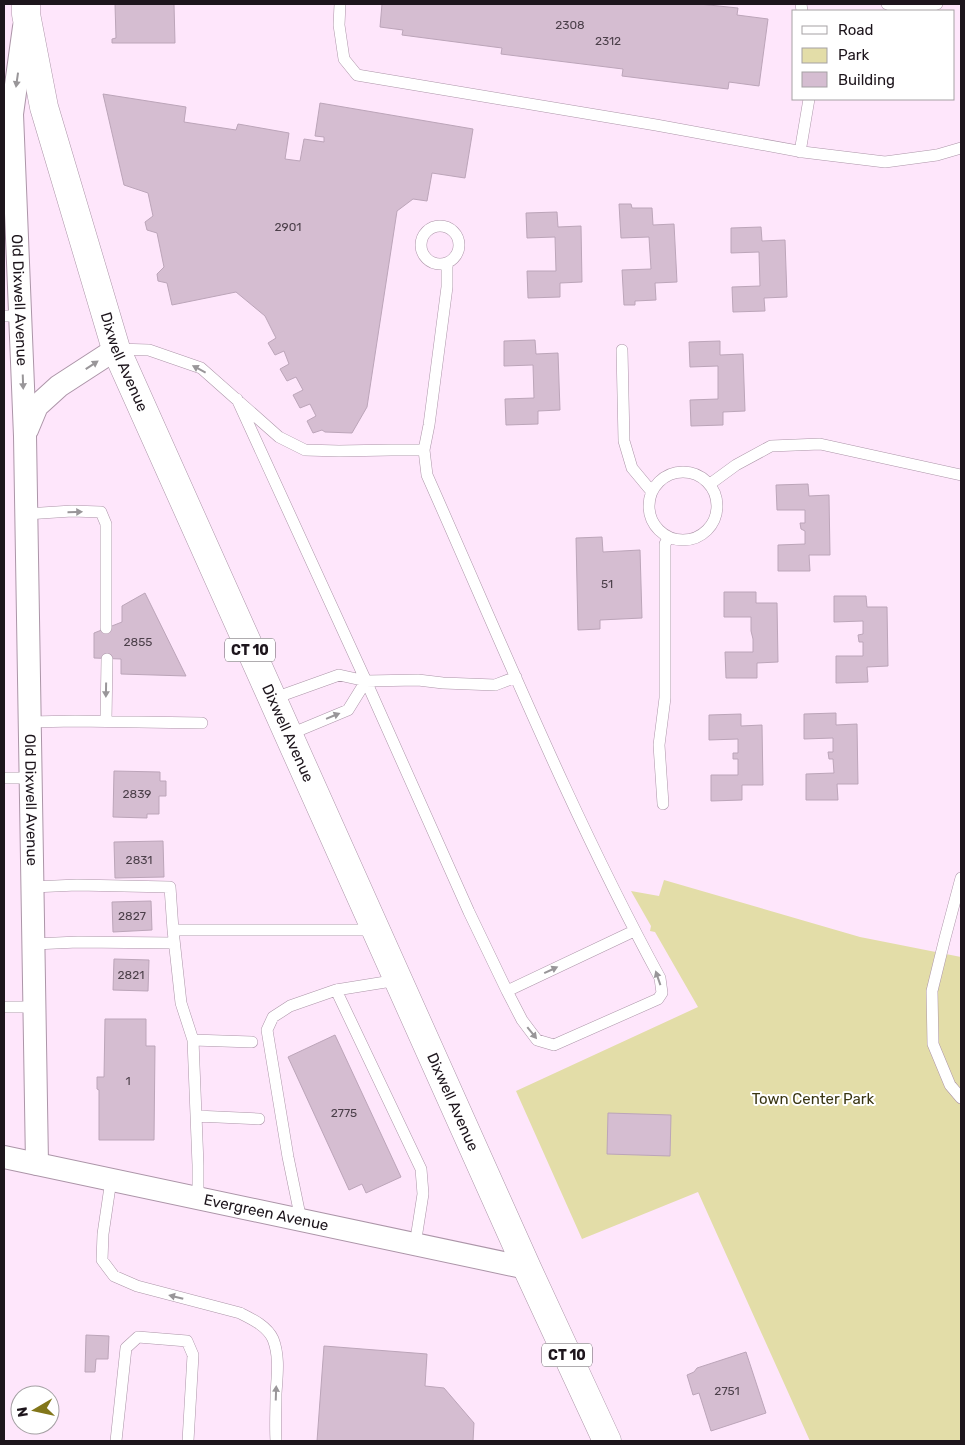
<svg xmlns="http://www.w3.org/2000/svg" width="965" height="1445" font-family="Rubik,sans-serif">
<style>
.green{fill:#e3dda8}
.building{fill:#d5bdd1;stroke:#bca5b9}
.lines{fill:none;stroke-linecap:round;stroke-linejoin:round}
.service-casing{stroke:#ac95a8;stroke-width:12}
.minor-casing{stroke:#ac95a8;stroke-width:24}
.primary-casing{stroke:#ac95a8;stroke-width:29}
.service{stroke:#fff;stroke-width:11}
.minor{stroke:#fff;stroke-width:22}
.primary{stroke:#fff;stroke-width:28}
.oneway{fill:#999699}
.labels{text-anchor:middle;stroke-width:4;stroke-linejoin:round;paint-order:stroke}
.number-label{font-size:12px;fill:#4b3f49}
.shield{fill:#fff;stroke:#615b60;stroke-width:1}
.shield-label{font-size:14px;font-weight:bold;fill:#1d151c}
.street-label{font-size:15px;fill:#1d151c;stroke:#fff}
.park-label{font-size:15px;fill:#3a3612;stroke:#fff}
</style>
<rect width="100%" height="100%" fill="#fee6fb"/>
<path class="green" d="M664,880L860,937L961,957V1441H810L698,1192L582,1239L516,1091L698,1007L655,932L650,931L651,926L631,891L659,896Z"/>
<path class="building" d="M115,4H174L175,43H112V39L116,38Z
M382,4H699L738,8L737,15L768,19L759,86L729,82L728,89L622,76L623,69L501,54L502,48L402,35L403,30L380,27Z
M103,94L186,107L184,122L236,130L238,124L289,133L285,159L300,161L304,139L324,142V137L315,136L320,103L473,129L465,178L432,173L427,201L413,199L397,211L367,407L352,433L325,432L322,430L313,433L307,421L316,416L310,404L300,408L293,395L303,390L296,377L287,381L280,369L289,364L284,351L275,355L268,343L276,338L265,316L236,292L172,305L167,283L158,281L157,274L164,267L157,233L147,230L145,222L153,216L148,193L124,185Z
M619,204H631L632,208H652L653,225L674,224L677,282L655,283L656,300L635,301V305H624L622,270L651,269L649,237L621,238Z
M557,212L558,227L581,226L582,282L560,283V297L528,298L527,271H556L555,237L527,238L526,213Z
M761,227L762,241L785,240L787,297L764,298L765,311L733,312L732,287L760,286L759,252L731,253V228Z
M535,340L536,354L558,353L560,410L538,411V424L506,425L505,399L534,398L533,365L504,366V341Z
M720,341V355L743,354L745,411L723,412V425L691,426L690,400L718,399V366L690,367L689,342Z
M808,484L809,496L829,495L830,555H809L810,571H778V545L805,544V531L801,529L800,523H805V510H777L776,485Z
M602,537L603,552L640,550L642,618L600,620V629L578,630L576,538Z
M724,592H756V603H777L778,662L757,663V678H726L725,652H753V639L751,631V617H724Z
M145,593L186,676L121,674V659L94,658V633L122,622V606Z
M834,596H866L867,607H887L888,666L867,667L868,682L836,683V656H863V642H859L858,635L863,634V621L834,622Z
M836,713V725L857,724L858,784H837L838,800H806V774L834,773L833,759H829L828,752H833V738L804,739V714Z
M741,714V726L762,725L763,785H742V800L711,801V775H738V759H733V753H738V739L709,740V715Z
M114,771L160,772V781H166V796H159V814H147V818L113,817Z
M163,841L164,877L115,878L114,842Z
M151,901L152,930L113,932L112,902Z
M114,959L149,960L148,991L113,990Z
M105,1019H146V1046H155L154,1140H99V1090L97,1089V1077H104Z
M335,1035L401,1177L366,1193L362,1184L349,1190L288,1057Z
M608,1113L671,1115L670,1156L607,1154Z
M86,1335L109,1336L108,1359H96L95,1372H85Z
M324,1346L427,1354L425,1386L444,1388L474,1423L473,1441H317Z
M746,1352L766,1413L711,1431L699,1393L693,1395L687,1375L694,1372L697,1368Z"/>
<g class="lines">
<g class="service-casing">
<path id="service" d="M340,4L339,25L344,59L357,75L656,125L803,152L885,162L937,155L961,148
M801,4L802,11
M887,4L897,8L918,10L937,4
M800,152L809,99
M421 245a19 19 0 1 1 38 0a19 19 0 1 1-38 0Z
M4,316H20
M117,349L149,350L201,368L279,437L305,450L339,451L391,450H424L427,475C502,644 572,816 660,978L662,993L658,999L554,1045L537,1040L522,1020L507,991L469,912L366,681L237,399
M622,350L624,441L632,468L652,492
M424,450L429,425L447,287V263
M649 506a34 34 0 1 1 68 0a34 34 0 1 1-68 0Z
M710,484L736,465L771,446L820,444L961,475
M26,514L72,511L101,512L106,524V628
M272,699L339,675L366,681L418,680L443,683L495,685L516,677
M106,721L107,659
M30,722L75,721L202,723
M288,735L348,710L366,681
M4,778H31
M663,804L659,745L665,698V544L668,538
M961,878L945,938L932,991L933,1044L950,1085L961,1098
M33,887L77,885L170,887L173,930
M34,944L78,942L174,943
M336,990L398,980
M507,991L634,931
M4,1007H34
M193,1040L252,1042
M196,1116L259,1119
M111,1180L103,1234L102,1260L114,1276L137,1286L240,1313C252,1319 267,1326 273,1339C280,1357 277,1376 276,1394C276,1410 275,1425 276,1441
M198,1198V1165L193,1040L181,1003L173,930H376
M301,1220L288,1157L267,1030L273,1017L290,1006L336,990L421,1169L423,1194L415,1245
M116,1441L126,1348L138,1337L187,1341L193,1355L188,1441"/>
</g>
<g class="minor-casing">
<g id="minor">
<path id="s1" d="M24,27L12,114L25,436L37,1164"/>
<path d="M27,430L37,406L59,386L116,349"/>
<path id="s2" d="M4,1157L527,1268"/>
</g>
</g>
<g class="primary-casing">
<g id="primary">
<path id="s3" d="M26,4V14L44,107L116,349L527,1268L607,1441"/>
</g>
</g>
<use href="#service" class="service"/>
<use href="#minor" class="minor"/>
<use href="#primary" class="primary"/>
</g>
<defs><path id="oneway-solid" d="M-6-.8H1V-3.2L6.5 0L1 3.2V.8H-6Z" transform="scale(1.25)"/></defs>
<g class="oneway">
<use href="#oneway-solid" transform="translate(17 80) rotate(98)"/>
<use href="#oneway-solid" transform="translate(92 365) rotate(-33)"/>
<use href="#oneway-solid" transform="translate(199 369) rotate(-152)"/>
<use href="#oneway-solid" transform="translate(23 382) rotate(88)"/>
<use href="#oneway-solid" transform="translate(75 512) rotate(-1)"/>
<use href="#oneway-solid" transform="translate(106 690) rotate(91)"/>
<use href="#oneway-solid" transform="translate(333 716) rotate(-22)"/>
<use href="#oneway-solid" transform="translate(551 970) rotate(-25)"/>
<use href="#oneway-solid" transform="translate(658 978) rotate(-109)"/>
<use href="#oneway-solid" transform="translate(532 1033) rotate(51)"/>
<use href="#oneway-solid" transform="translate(176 1297) rotate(-166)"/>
<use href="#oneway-solid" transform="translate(276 1393) rotate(-88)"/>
</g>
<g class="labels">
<g class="number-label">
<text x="570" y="29">2308</text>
<text x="608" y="45">2312</text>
<text x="288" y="231">2901</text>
<text x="607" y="588">51</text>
<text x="138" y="646">2855</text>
<text x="137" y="798">2839</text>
<text x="139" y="864">2831</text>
<text x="132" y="920">2827</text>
<text x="131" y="979">2821</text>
<text x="128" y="1085">1</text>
<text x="344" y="1117">2775</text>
<text x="727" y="1395">2751</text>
</g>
<g class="shield">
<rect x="225" y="638.5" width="50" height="23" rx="4"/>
<rect x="542" y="1343.5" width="50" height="23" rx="4"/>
</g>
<g class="shield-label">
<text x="250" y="655">CT 10</text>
<text x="567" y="1360">CT 10</text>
</g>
<g class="street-label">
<text dy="5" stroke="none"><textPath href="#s1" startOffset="274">Old Dixwell Avenue</textPath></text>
<text dy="5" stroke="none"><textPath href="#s3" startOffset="372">Dixwell Avenue</textPath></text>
<text dy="5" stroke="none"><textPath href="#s3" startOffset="778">Dixwell Avenue</textPath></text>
<text dy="5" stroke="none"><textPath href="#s1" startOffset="774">Old Dixwell Avenue</textPath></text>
<text dy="5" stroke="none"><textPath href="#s3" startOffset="1182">Dixwell Avenue</textPath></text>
<text dy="5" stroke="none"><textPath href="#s2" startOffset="268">Evergreen Avenue</textPath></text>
</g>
<g class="park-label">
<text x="813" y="1104">Town Center Park</text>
</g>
</g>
<rect width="965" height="1445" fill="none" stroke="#1d151c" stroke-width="10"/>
<rect x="792" y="10" width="162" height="90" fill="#ffffff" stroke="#a5a1a4"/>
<rect x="802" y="26" width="25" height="8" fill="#ffffff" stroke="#a5a1a4"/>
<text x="838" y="35" font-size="15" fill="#1d151c">Road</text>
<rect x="802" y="48" width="25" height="15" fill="#e3dda8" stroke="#a5a1a4"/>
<text x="838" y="60" font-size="15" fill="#1d151c">Park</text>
<rect x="802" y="72" width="25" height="15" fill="#d5bdd1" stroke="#a5a1a4"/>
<text x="838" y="85" font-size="15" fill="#1d151c">Building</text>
<g transform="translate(35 1410) rotate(261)"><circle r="24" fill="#ffffff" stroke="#a5a1a4"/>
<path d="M0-4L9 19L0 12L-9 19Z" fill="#82761a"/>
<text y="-8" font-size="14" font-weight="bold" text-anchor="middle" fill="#1d151c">N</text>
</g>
</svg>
